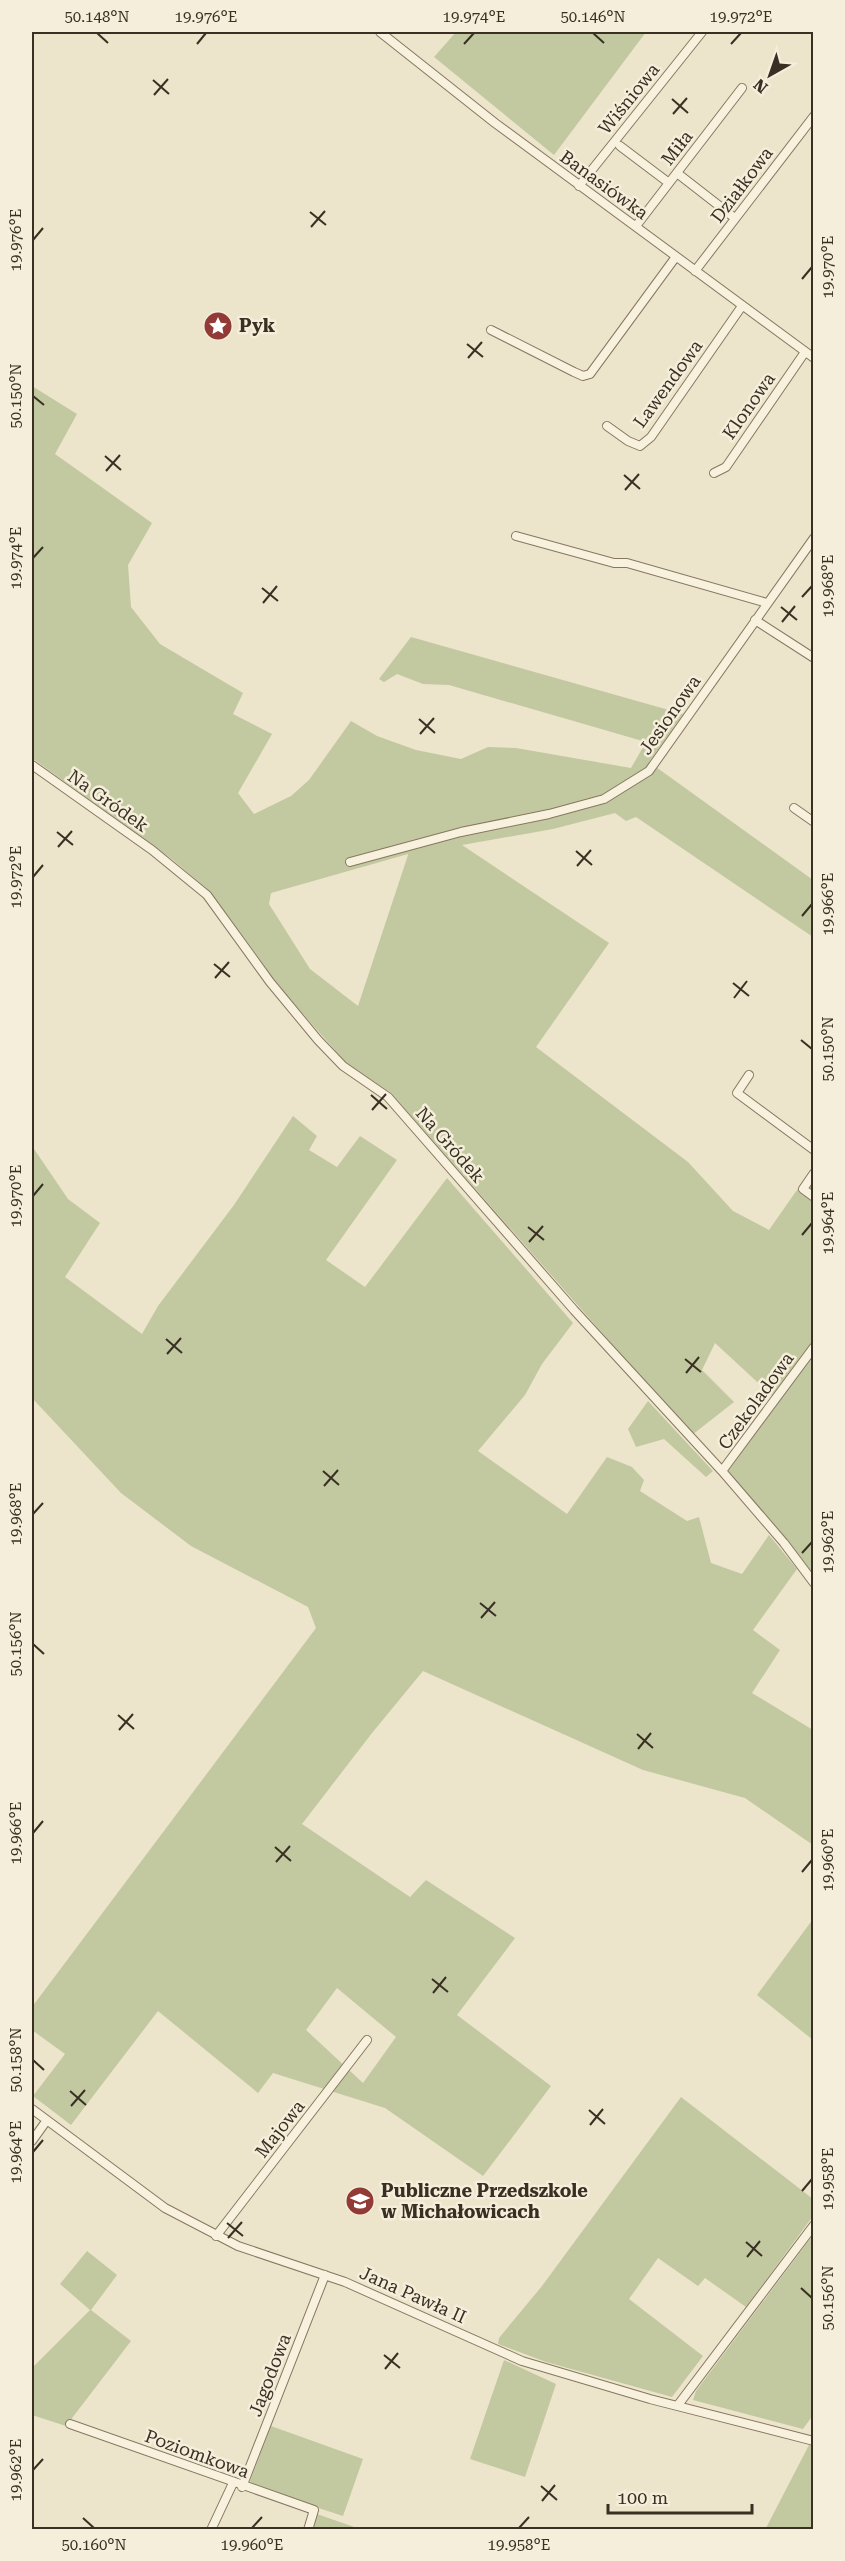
<svg xmlns="http://www.w3.org/2000/svg" width="845" height="2561" font-family="'Roboto Serif',serif">
<style>
.green{fill:#c2c9a0;fill-rule:evenodd}
.lines{fill:none;stroke-linecap:round;stroke-linejoin:round}
.street-casing{stroke:#877761;stroke-width:10}
.street{stroke:#f7f1de;stroke-width:8}
.ticks{fill:none;stroke:#392f23;stroke-width:2}
.labels{text-anchor:middle;stroke-width:5;stroke-linejoin:round;paint-order:stroke}
.street-label{font-size:18px;fill:#392f23;stroke:#f4eeda}
.poi-label{font-size:18px;font-weight:bold;fill:#392f23;stroke:#f4eeda;text-anchor:start}
.neatline{fill:none;stroke:#392f23;stroke-width:2}
.ticks-label{font-size:15px;text-anchor:middle;fill:#392f23}
</style>
<rect width="100%" height="100%" fill="#ece4cb"/>
<path class="green" d="M456,32H646L554,155L434,57Z
M32,386L77,414L55,454L152,523L128,565L131,607L160,644L243,693L233,714L272,734L238,793L254,814L291,796L309,780L351,721L377,736L416,750L461,759L488,747L516,748L631,768L646,742L449,685L423,684L397,674L384,682L379,679L411,637L683,714L649,762L813,880V937L636,817L626,821L615,813L553,829L462,845L609,943L536,1047L688,1162L733,1211L769,1230L813,1167V1577L801,1558L728,1471L779,1402L715,1343L702,1370L734,1402L692,1435L390,1092L347,1064L274,981L206,888L173,860L32,758ZM408,854V855L358,1006L310,969L269,904L271,893Z
M293,1116L317,1136L309,1150L337,1167L360,1136L397,1160L326,1260L365,1287L447,1178L573,1323L542,1364L525,1395L478,1451L567,1514L607,1457L632,1467L644,1480L640,1491L687,1521L699,1517L711,1563L742,1574L769,1535L797,1569L753,1630L780,1650L752,1693L813,1730V1845L745,1798L643,1770L423,1671L372,1733L302,1824L410,1897L426,1880L515,1938L457,2015L551,2086L483,2176L385,2108L273,2073L258,2093L158,2011L71,2125L33,2096L65,2054L32,2030V2007L316,1628L308,1607L191,1546L121,1493L32,1398V1146L68,1199L100,1223L65,1277L142,1334L158,1306L234,1205ZM337,1988L396,2037L363,2083L306,2030Z
M648,1401L713,1471L706,1477L664,1439L636,1447L628,1429Z
M813,1919V2040L757,1995Z
M681,2097L813,2199V2216L746,2307L705,2278L698,2286L658,2258L629,2299L703,2356L672,2397L546,2362L498,2344L499,2338L542,2286Z
M813,2235V2415L803,2429L693,2400L696,2391Z
M87,2251L117,2275L91,2310L131,2341L66,2426L32,2415V2368L90,2310L60,2284Z
M504,2360L556,2384L525,2477L470,2459Z
M271,2426L363,2459L343,2516L254,2487L250,2481Z
M810,2443L813,2445V2529L765,2530Z
M317,2514L357,2528V2530H312Z"/>
<g class="lines">
<g class="street-casing">
<path id="street" d="M380,32L495,123L814,358
M620,146L669,183
M677,173L731,215
M579,186L702,32
M636,226L742,88
M695,271L814,116
M491,330L574,372L583,376L590,374L675,258
M607,426L628,441L640,446L651,437L742,306
M714,473L726,467L805,352
M516,536L614,563H627L767,603
M755,620L814,658
M32,765L152,850L207,895L270,982L318,1040L343,1066L388,1097L574,1310L722,1471L784,1543L814,1583
M794,808L814,822
M350,862L461,832L549,814L604,799L649,771L814,538
M749,1075L737,1093L814,1150
M814,1173L803,1189L814,1197
M722,1471L814,1347
M32,2109L165,2208L238,2246L345,2282L522,2361L650,2399L814,2441
M32,2141L47,2120
M216,2236L367,2040
M678,2405L814,2225
M70,2424L314,2510L308,2530
M242,2487L325,2275
M211,2530L233,2483"/>
</g>
<use href="#street" class="street"/>
</g>
<path class="ticks" d="M97,33L108,43M593,33L604,43M197,44L206,33M464,44L474,33M731,44L741,33M153,80L169,94M154,95L168,79M672,99L688,113M673,114L687,98M310,212L326,225M311,227L325,211M33,240L43,228M802,279L812,267M467,344L483,357M468,358L482,342M33,396L44,405M105,456L121,470M106,471L120,455M624,475L640,489M625,490L639,474M33,558L43,547M262,588L278,601M802,597L812,586M263,603L277,586M781,607L797,620M782,622L795,606M419,719L435,733M420,734L434,718M57,832L73,845M58,847L72,831M576,851L592,865M577,866L591,850M33,877L43,865M802,916L812,904M214,964L230,977M215,978L229,962M733,983L749,996M734,998L747,981M801,1040L812,1049M371,1095L387,1109M372,1110L386,1094M33,1196L43,1184M528,1227L544,1240M802,1235L812,1223M529,1242L543,1226M166,1339L182,1353M167,1354L181,1338M685,1359L701,1372M686,1373L699,1357M323,1471L339,1485M324,1486L338,1470M33,1514L43,1503M802,1553L812,1542M480,1603L496,1616M481,1618L495,1602M33,1644L44,1654M118,1715L134,1729M119,1730L133,1714M637,1734L653,1748M638,1749L651,1733M33,1833L43,1821M275,1847L291,1861M276,1862L290,1846M802,1872L812,1860M432,1979L448,1992M433,1993L446,1977M33,2060L44,2070M70,2091L86,2105M71,2106L85,2090M589,2110L605,2124M590,2125L603,2109M33,2152L43,2140M802,2191L812,2179M227,2223L243,2236M228,2238L242,2222M746,2242L762,2256M747,2257L760,2241M801,2288L812,2298M384,2355L400,2368M385,2369L398,2353M33,2470L43,2459M541,2486L557,2500M542,2501L555,2485M83,2518L94,2528M252,2528L262,2517M519,2528L529,2517"/>
<defs>
<g id="sight-disc" transform="scale(1.5)"><circle r="9.5" fill="#913a36" stroke="#f4eeda"/><path d="M0-6L1.8-2.2L6-1.7L2.9 1.2L3.7 5.4L0 3.3L-3.7 5.4L-2.9 1.2L-6-1.7L-1.8-2.2Z" fill="#fff"/></g>
<g id="school-disc" transform="scale(1.5)"><circle r="9.5" fill="#913a36" stroke="#f4eeda"/><path d="M0-5L7-2L0 1L-7-2ZM-4 1L0 2.5L4 1V4Q0 6-4 4Z" fill="#fff"/></g>
</defs>
<g fill-rule="evenodd">
<use href="#sight-disc" x="218" y="326"/>
<use href="#school-disc" x="360" y="2201"/>
</g>
<g class="labels">
<g class="street-label">
<text transform="translate(629 99) rotate(-51)" y="6">Wiśniowa</text>
<text transform="translate(677 148) rotate(-52)" y="6">Miła</text>
<text transform="translate(604 185) rotate(36)" y="6">Banasiówka</text>
<text transform="translate(742 185) rotate(-53)" y="6">Działkowa</text>
<text transform="translate(668 384) rotate(-54)" y="6">Lawendowa</text>
<text transform="translate(749 406) rotate(-55)" y="6">Klonowa</text>
<text transform="translate(670 715) rotate(-55)" y="6">Jesionowa</text>
<text transform="translate(108 801) rotate(35)" y="6">Na Gródek</text>
<text transform="translate(450 1145) rotate(49)" y="6">Na Gródek</text>
<text transform="translate(756 1401) rotate(-54)" y="6">Czekoladowa</text>
<text transform="translate(280 2129) rotate(-52)" y="6">Majowa</text>
<text transform="translate(413 2295) rotate(24)" y="6">Jana Pawła II</text>
<text transform="translate(270 2375) rotate(-69)" y="6">Jagodowa</text>
<text transform="translate(197 2454) rotate(20)" y="6">Poziomkowa</text>
</g>
<g class="poi-label">
<text x="239" y="332">Pyk</text>
<text x="381" y="2197">Publiczne Przedszkole<tspan x="381" dy="21">w Michałowicach</tspan></text>
</g>
</g>
<rect width="845" height="2561" fill="none" stroke="#f4eeda" stroke-width="66"/>
<g transform="translate(770 75) rotate(220)" stroke="#f4eeda" stroke-width="4.5" paint-order="stroke">
<path d="M0-4.5L10 22L0 15L-10 22Z" fill="#392f23"/>
<text y="-9" font-size="16" font-weight="bold" text-anchor="middle" fill="#392f23">N</text>
</g>
<path d="M608 2504v9h144v-9" fill="none" stroke="#392f23" stroke-width="3"/>
<text x="617" y="2504" font-size="18" fill="#392f23" stroke="#f4eeda" stroke-width="4.5" paint-order="stroke">100 m</text>
<rect x="33" y="33" width="779" height="2495" class="neatline"/>
<g class="ticks-label">
<text x="97" y="22">50.148°N</text>
<text x="206" y="22">19.976°E</text>
<text x="474" y="22">19.974°E</text>
<text x="593" y="22">50.146°N</text>
<text x="741" y="22">19.972°E</text>
<text transform="translate(16 240) rotate(-90)" y="5">19.976°E</text>
<text transform="translate(828 267) rotate(-90)" y="5">19.970°E</text>
<text transform="translate(16 396) rotate(-90)" y="5">50.150°N</text>
<text transform="translate(16 558) rotate(-90)" y="5">19.974°E</text>
<text transform="translate(828 586) rotate(-90)" y="5">19.968°E</text>
<text transform="translate(16 877) rotate(-90)" y="5">19.972°E</text>
<text transform="translate(828 904) rotate(-90)" y="5">19.966°E</text>
<text transform="translate(828 1049) rotate(-90)" y="5">50.150°N</text>
<text transform="translate(16 1196) rotate(-90)" y="5">19.970°E</text>
<text transform="translate(828 1223) rotate(-90)" y="5">19.964°E</text>
<text transform="translate(16 1514) rotate(-90)" y="5">19.968°E</text>
<text transform="translate(828 1542) rotate(-90)" y="5">19.962°E</text>
<text transform="translate(16 1644) rotate(-90)" y="5">50.156°N</text>
<text transform="translate(16 1833) rotate(-90)" y="5">19.966°E</text>
<text transform="translate(828 1860) rotate(-90)" y="5">19.960°E</text>
<text transform="translate(16 2060) rotate(-90)" y="5">50.158°N</text>
<text transform="translate(16 2152) rotate(-90)" y="5">19.964°E</text>
<text transform="translate(828 2179) rotate(-90)" y="5">19.958°E</text>
<text transform="translate(828 2298) rotate(-90)" y="5">50.156°N</text>
<text transform="translate(16 2470) rotate(-90)" y="5">19.962°E</text>
<text x="94" y="2550">50.160°N</text>
<text x="252" y="2550">19.960°E</text>
<text x="519" y="2550">19.958°E</text>
</g>
</svg>
